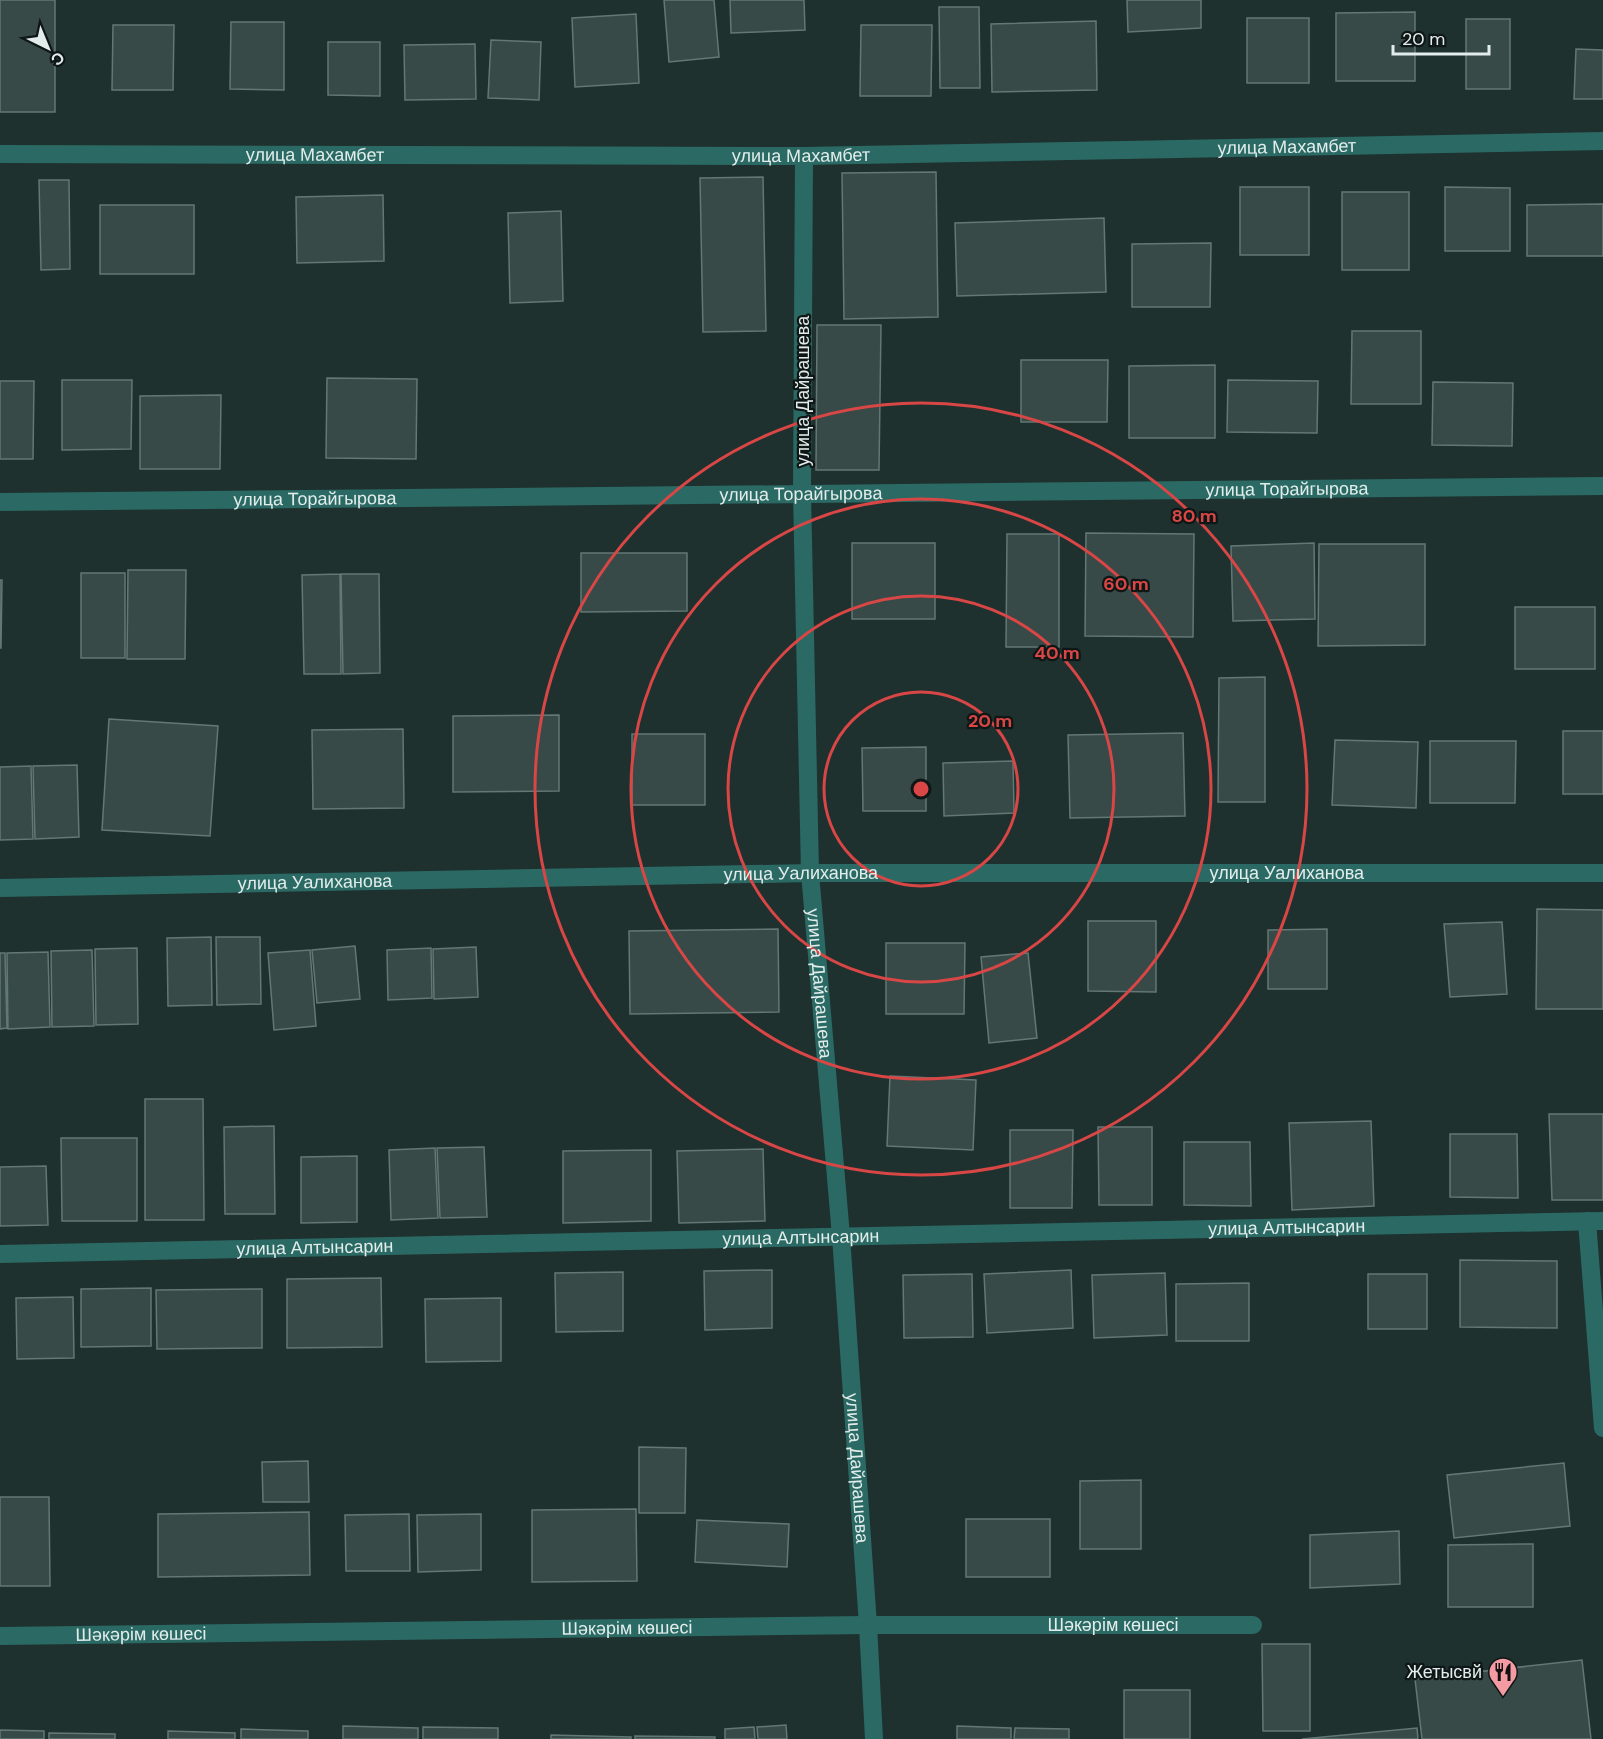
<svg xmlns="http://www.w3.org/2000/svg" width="1603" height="1739" font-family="'DM Sans',sans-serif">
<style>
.building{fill:#374a48;stroke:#637775;stroke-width:1.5}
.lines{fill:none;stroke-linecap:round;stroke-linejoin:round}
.minor{stroke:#2b6a64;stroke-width:18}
.ring{fill:none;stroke:#d84645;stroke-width:3}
.labels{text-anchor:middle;stroke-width:4.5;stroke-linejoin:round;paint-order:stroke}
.street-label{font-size:18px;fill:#e2edeb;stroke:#0f1716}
.poi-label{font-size:18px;fill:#e2edeb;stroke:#0f1716;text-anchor:end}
.centre{fill:#d84645;stroke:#0f1716;stroke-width:3}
.ring-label{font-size:18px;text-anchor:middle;font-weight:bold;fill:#d84645;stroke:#0f1716;stroke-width:4.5;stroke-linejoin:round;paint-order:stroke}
</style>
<rect width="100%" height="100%" fill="#1e312f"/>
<path class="building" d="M0,0H55V112H0Z
M664,0H714L719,57L669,62Z
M730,0H804L805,30L731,33Z
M1127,0H1201V28L1128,32Z
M939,7H979L980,88H940Z
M1415,12V81H1336V13Z
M636,14L639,83L575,87L572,18Z
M1247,18H1309V83H1247Z
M1466,19H1510V89H1466Z
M1096,21L1097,90L992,92L991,24Z
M231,22H284V90L230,89Z
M113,25H174L173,90H112Z
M861,25H932L931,96H860Z
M491,40L541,42L539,100L488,98Z
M328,42H380V96L328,95Z
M475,44L476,99L405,100L404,45Z
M1576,49L1603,50V99H1574Z
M936,172L938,317L844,319L842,173Z
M763,177L766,331L703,332L700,178Z
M39,180H69L70,269L41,270Z
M1240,187H1309V255H1240Z
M1445,187L1510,188V251H1445Z
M1342,192H1409V270H1342Z
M383,195L384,261L297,263L296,197Z
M1603,204V256H1527V205Z
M100,205H194V274H100Z
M561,211L563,301L510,303L508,213Z
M1104,218L1106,292L957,296L955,223Z
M1211,243L1210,307H1132V244Z
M817,325H881L879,470H816Z
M1352,331H1421V404H1351Z
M1021,360H1108L1107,422H1021Z
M1215,365V438H1129V366Z
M327,378L417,379L416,459L326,458Z
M62,380H132L131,449L62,450Z
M1228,380L1318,381L1317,433L1227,432Z
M0,381H34L33,459H0Z
M1433,382L1513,383L1512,446L1432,445Z
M221,395L220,469H140V396Z
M1086,533L1194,534L1193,637L1085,636Z
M1007,534H1059V647H1006Z
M852,543H935V619H852Z
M1314,543L1315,619L1233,621L1231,546Z
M1319,544H1425V645L1318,646Z
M581,553H687V611L581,612Z
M128,570H186L185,659H127Z
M81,573H125V658H81Z
M340,574L341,674H304L302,575Z
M341,574H379L380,673L343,674Z
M0,580H2L1,648H0Z
M1515,607H1595V669H1515Z
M1265,677V802H1218L1219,678Z
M559,715V791L453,792V716Z
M109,719L218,726L210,836L102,830Z
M403,729L404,808L313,809L312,730Z
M1563,731H1603V794H1563Z
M1183,733L1185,816L1070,818L1068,735Z
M632,734H705V805H632Z
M1335,740L1418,742L1416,808L1332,805Z
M1430,741H1516L1515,803H1430Z
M926,747V811H863L862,748Z
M1013,761L1014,813L944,816L943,763Z
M77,765L79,837L35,839L33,766Z
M31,766L33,839L0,840V767Z
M1537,909L1603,910V1009H1536Z
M1088,921H1156V992L1088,991Z
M1502,922L1507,994L1450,997L1444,924Z
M778,929L779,1012L630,1014L629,931Z
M1327,929V989H1268V930Z
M211,937L212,1005L168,1006L167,938Z
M216,937H260L261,1004L217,1005Z
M886,943H965L964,1014H886Z
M355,946L360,999L317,1003L312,950Z
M476,947L478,997L434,999L433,949Z
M137,948L138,1024L96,1025L95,949Z
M431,948L432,998L388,1000L387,950Z
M92,950L94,1026L52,1027L51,951Z
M310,950L316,1026L274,1030L268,953Z
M48,952L50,1027L8,1029L7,953Z
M0,953H5L7,1028L0,1029Z
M1028,953L1037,1038L989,1043L981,957Z
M890,1076L976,1080L973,1150L887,1146Z
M145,1099H203L204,1220H145Z
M1549,1114H1603V1200H1552Z
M1371,1121L1374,1206L1292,1210L1289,1123Z
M274,1126L275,1214H225L224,1127Z
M1098,1127H1152V1205H1099Z
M1010,1130H1073L1072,1208H1010Z
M1450,1134H1517L1518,1198L1450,1197Z
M61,1138H137V1221H62Z
M1184,1142H1250L1251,1206L1184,1205Z
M484,1147L487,1217L440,1218L437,1148Z
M435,1148L438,1218L391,1220L389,1150Z
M763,1149L765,1221L679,1223L677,1151Z
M651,1150V1221L563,1223V1151Z
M357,1156V1222L301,1223V1157Z
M46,1166L48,1225L0,1226V1167Z
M1460,1260L1557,1261V1328L1460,1327Z
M772,1270V1328L705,1330L704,1271Z
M1071,1270L1073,1328L987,1333L984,1274Z
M623,1272V1331L556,1332L555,1273Z
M1165,1273L1167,1335L1094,1338L1092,1275Z
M972,1274L973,1337L904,1338L903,1275Z
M1368,1274H1427V1329H1368Z
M381,1278L382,1347L287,1348V1279Z
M1249,1283V1341H1176V1284Z
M151,1288V1346L81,1347V1289Z
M262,1289V1348L157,1349L156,1290Z
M73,1297L74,1358L17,1359L16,1298Z
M501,1298V1361L426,1362L425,1299Z
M639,1447L686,1448L685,1513H639Z
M308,1461L309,1502H263L262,1462Z
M1564,1463L1570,1526L1454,1538L1447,1475Z
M1141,1480V1549H1080V1481Z
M0,1497H49L50,1586H0Z
M636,1509L637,1581L532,1582V1510Z
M309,1512L310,1575L158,1577V1514Z
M409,1514L410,1571H346L345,1515Z
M481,1514V1570L418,1572L417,1515Z
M966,1519H1050V1577H966Z
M697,1520L789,1524L787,1567L695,1562Z
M1399,1531L1400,1584L1310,1588V1535Z
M1533,1544V1607H1448V1545Z
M1262,1644H1310V1731H1263Z
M1582,1660L1591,1739H1422L1415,1679Z
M1124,1690H1190V1739H1124Z
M786,1725L787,1739H758L757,1727Z
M343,1726L418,1728V1739H343Z
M957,1726L1011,1728V1739H957Z
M423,1727L498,1728V1739H423Z
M754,1727L755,1739H725V1729Z
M1015,1728L1069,1729V1739H1014Z
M1417,1728L1418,1739H1302Z
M241,1729L308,1731V1739H241Z
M0,1730L44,1731V1739H0Z
M168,1731L235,1733V1739H168Z
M49,1733L115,1734V1739H49Z
M551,1735L631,1737V1739H551Z
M635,1736L715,1737V1739H635Z"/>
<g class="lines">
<g class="minor">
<path id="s1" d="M0,154L804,156L1603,141"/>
<path id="s2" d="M804,156L802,493L810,873L841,1236L868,1625L874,1739"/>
<path id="s3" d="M0,502L1603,486"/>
<path id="s4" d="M0,888L810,873H1603"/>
<path d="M1587,1221L1603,1428"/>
<path id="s5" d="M0,1254L1603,1221"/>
<path id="s6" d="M0,1636L868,1625H1253"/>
</g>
</g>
<g class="ring">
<circle cx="921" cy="789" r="97"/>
<circle cx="921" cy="789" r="193"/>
<circle cx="921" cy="789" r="290"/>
<circle cx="921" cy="789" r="386"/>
</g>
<defs>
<g id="restaurant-pin" transform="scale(1.5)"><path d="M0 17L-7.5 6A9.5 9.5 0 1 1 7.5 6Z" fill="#f49aa2" stroke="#0f1716"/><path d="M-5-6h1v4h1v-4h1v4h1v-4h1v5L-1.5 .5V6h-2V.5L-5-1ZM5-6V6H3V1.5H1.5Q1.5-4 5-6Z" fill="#111"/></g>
</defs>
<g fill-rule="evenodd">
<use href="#restaurant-pin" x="1503" y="1672"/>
</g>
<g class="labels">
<g class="street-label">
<text dy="6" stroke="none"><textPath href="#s1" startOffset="1287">улица Махамбет</textPath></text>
<text dy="6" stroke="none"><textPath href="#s1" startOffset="315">улица Махамбет</textPath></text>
<text dy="6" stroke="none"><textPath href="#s1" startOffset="801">улица Махамбет</textPath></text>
<text transform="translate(803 391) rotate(-90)" y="6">улица Дайрашева</text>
<text dy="6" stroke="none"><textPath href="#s3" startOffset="1287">улица Торайгырова</textPath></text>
<text dy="6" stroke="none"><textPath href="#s3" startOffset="801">улица Торайгырова</textPath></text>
<text dy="6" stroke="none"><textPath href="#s3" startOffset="315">улица Торайгырова</textPath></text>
<text dy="6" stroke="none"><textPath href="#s4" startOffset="1287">улица Уалиханова</textPath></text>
<text dy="6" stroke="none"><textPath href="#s4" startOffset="801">улица Уалиханова</textPath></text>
<text dy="6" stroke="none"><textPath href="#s4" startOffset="315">улица Уалиханова</textPath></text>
<text dy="6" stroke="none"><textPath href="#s2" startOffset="828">улица Дайрашева</textPath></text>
<text dy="6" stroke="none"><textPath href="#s5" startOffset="1287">улица Алтынсарин</textPath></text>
<text dy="6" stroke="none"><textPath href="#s5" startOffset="801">улица Алтынсарин</textPath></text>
<text dy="6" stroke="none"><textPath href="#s5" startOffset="315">улица Алтынсарин</textPath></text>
<text dy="6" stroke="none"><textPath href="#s2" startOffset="1314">улица Дайрашева</textPath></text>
<text dy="6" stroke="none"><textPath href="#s6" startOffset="1113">Шәкәрім көшесі</textPath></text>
<text dy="6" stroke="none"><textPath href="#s6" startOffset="627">Шәкәрім көшесі</textPath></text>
<text dy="6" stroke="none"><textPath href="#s6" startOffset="141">Шәкәрім көшесі</textPath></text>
</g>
<g class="poi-label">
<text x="1482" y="1678">Жетысвй</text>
</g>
</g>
<circle cx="921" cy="789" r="9" class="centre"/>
<g class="ring-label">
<text x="1194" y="522">80 m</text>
<text x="1126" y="590">60 m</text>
<text x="1057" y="659">40 m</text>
<text x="990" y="727">20 m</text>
</g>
<g transform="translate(48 48) rotate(137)" stroke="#0f1716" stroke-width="4.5" paint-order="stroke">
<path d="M0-4.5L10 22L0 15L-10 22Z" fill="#e2edeb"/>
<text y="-9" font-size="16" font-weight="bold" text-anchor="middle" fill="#e2edeb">С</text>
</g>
<path d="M1393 45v9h96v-9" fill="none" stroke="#e2edeb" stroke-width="3"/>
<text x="1402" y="45" font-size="18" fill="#e2edeb" stroke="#0f1716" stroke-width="4.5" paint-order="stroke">20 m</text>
</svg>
